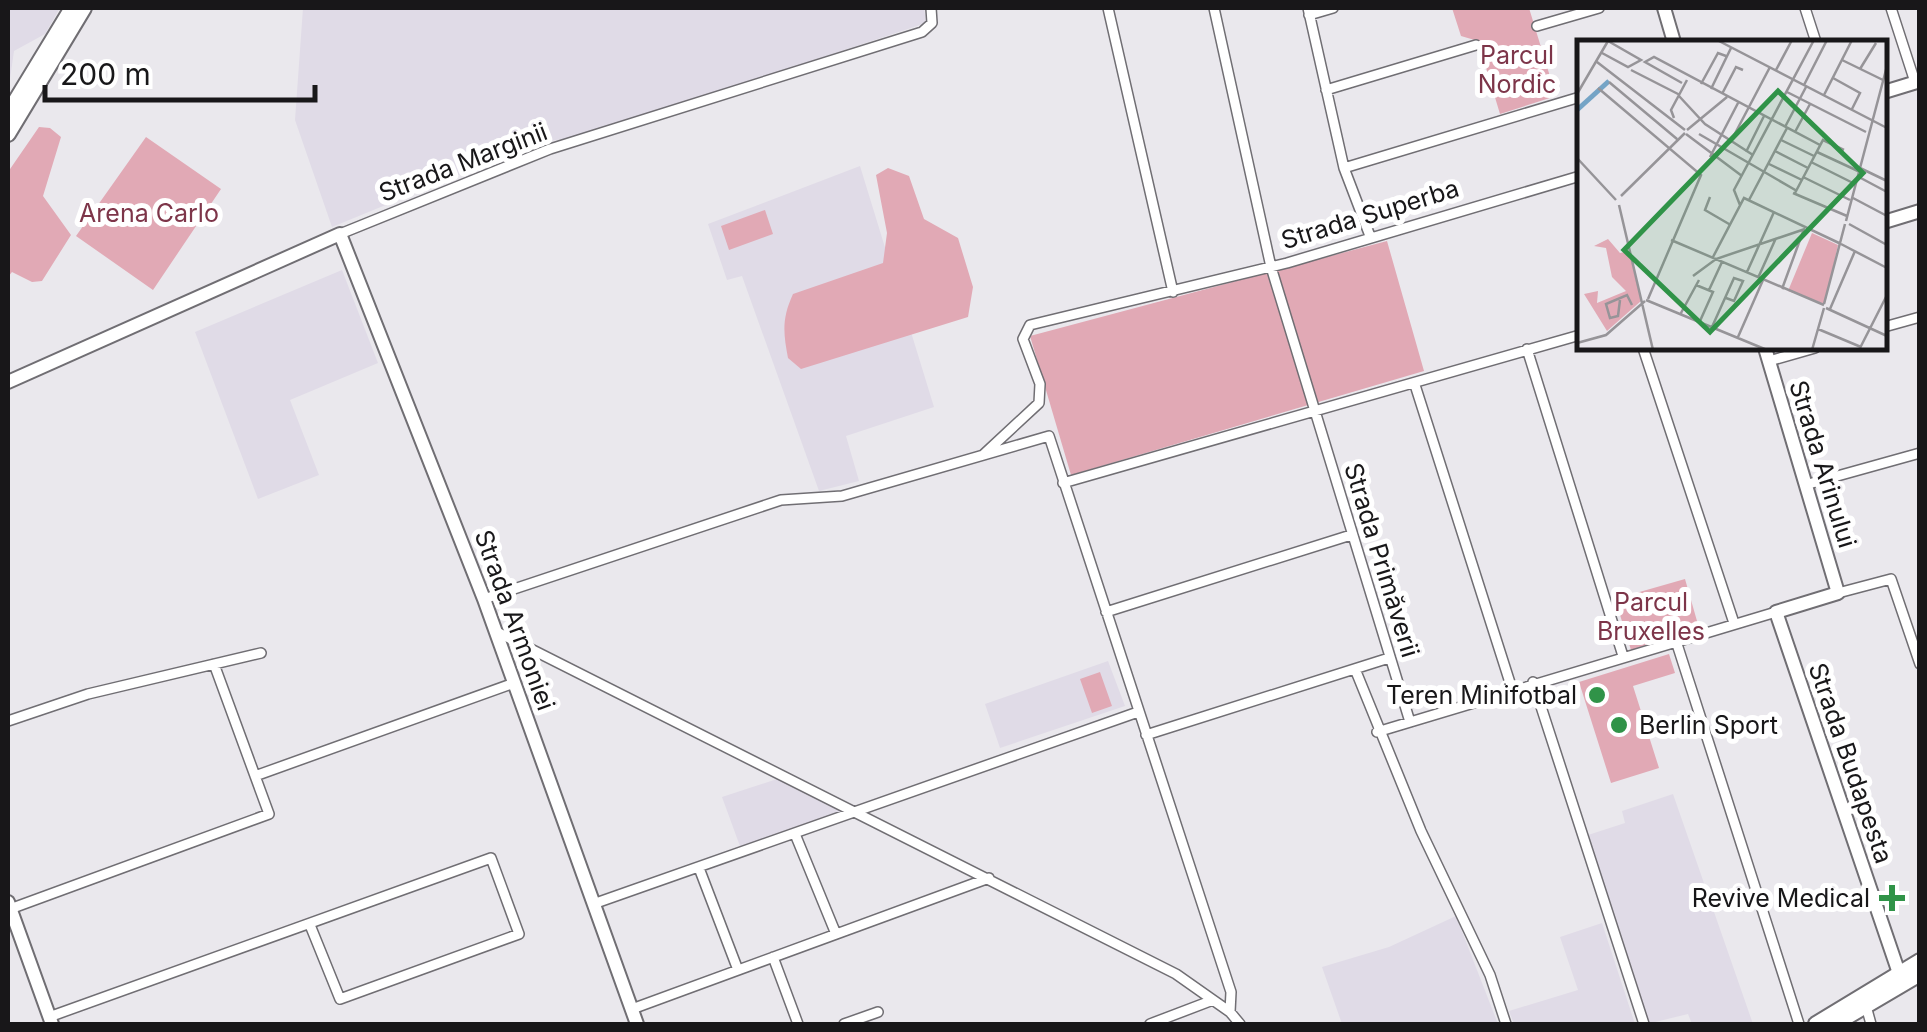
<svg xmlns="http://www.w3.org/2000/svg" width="1927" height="1032" font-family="Inter,sans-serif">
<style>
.built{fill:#e0dbe7}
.green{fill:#e1a9b5}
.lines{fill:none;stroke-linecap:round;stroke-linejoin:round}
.street-casing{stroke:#706e73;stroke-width:12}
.secondary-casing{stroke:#706e73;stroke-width:16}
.primary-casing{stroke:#706e73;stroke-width:18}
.street{stroke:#fff;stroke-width:9}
.secondary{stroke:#fff;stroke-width:12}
.primary{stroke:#fff;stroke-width:14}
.poi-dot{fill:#309348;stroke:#fff;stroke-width:4}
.labels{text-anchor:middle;stroke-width:10;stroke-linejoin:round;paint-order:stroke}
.park-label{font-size:25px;fill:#7d3549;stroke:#fff}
.street-label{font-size:25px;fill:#181719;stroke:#fff}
.poi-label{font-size:25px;fill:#181719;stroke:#fff;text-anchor:end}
.inset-river{fill:none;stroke:#75a4c6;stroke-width:5}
.inset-road{fill:none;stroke:#969498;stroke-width:2.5}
.view{fill:#309348;fill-opacity:0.15;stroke:#309348;stroke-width:5}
.inset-edge{fill:none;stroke:#181719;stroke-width:5}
</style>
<rect width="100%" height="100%" fill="#eae8ed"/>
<path class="built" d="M8,8H60L45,34L14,51L8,93Z
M303,8H924L926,23L581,137L539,142L332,227L295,120Z
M860,166L934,407L846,436L859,481L819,491L742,276L727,280L708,224Z
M342,270L378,363L290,400L319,475L258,499L195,332Z
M1108,661L1125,706L1000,748L985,704Z
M780,778L845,811L741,849L722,797Z
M1673,794L1753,1024H1692L1688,1014L1647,1024L1585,836L1625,823L1622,811Z
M1456,916L1498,1024H1342L1322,967L1389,947Z
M1602,923L1635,1024H1514L1509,1011L1578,990L1560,937Z"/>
<path class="green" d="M1441,8H1529L1556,96L1500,114L1478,41L1461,36L1452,8Z
M39,127L50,128L61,137L43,196L71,235L42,281L32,282L12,272L8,277V172Z
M146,137L221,189L153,290L76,236Z
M888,168L909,176L924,219L958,238L973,287L968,317L801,369L788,358C783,332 782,318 793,294L883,263L887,233L876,175Z
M765,210L773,234L729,250L721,226Z
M1387,241L1424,371L1071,475L1030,336Z
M1685,579L1699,628L1631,650L1615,599Z
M1669,654L1675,673L1633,686L1659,768L1611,783L1579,682Z
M1100,672L1112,706L1092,713L1080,679Z"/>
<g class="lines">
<g class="street-casing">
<path id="street" d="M1108,8L1173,292
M1214,8L1271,267L1410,722
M1308,8L1344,168L1370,236
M1805,8L1816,42
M1891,8L1915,82
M1309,15L1333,8
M1537,26L1599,8
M1326,90L1476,45
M1344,168L1580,97
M340,234L550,149L922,32L932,23L931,8
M1884,327L1920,317
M1643,348L1734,623
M1527,349L1623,656
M1769,361L1815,348
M1415,385L1512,689
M983,455L1039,403L1040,384L1023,339L1030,325L1287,263L1580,176
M1063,483L1580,335
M1805,485L1920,453
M1838,593L1891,579L1920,664
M484,599L781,500L842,496L1049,436L1231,992L1230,1012
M1106,612L1351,535
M497,632L1176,974L1230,1012L1240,1024
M1676,641L1799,1024
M1355,669L1421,831L1490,975L1506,1024
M1533,682L1644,1024
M8,721L88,694L261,653
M1377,732L1776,612
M1146,735L1389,658
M255,776L514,683
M795,834L836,934
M699,868L738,970
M596,903L1138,712
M10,909L269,814L214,664
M773,957L798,1024
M1866,1006L1871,1024
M632,1009L989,878
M49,1017L491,858L519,934L340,999L310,925
M844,1024L878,1012
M1150,1024L1213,1000"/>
</g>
<g class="secondary-casing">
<path id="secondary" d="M1664,8L1674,42
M1884,92L1920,81
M1884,222L1920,211
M1765,348L1838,593L1776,612L1902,982
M8,382L340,234L484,599L637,1024
M8,902L52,1024"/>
</g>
<g class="primary-casing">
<path id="primary" d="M10,110L72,8
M8,134L84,8
M1816,1024L1920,961
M1835,1024L1920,974"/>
</g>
<use href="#street" class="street"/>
<use href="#secondary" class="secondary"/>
<use href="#primary" class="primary"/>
</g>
<g class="poi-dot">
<circle cx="1597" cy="695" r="10"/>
<circle cx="1619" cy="725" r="10"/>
<path d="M1887 883h10v10h10v10h-10v10h-10v-10h-10v-10h10z"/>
</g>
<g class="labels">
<g class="park-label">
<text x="1517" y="64">Parcul<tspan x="1517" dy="29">Nordic</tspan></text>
<text x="149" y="222">Arena Carlo</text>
<text x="1651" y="611">Parcul<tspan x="1651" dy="29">Bruxelles</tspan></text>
</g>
<g class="street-label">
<text transform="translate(463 162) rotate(-21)" y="9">Strada Marginii</text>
<text transform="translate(1370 214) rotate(-17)" y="9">Strada Superba</text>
<text transform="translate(1823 464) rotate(73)" y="9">Strada Arinului</text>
<text transform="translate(1382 560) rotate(73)" y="9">Strada Primăverii</text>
<text transform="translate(515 620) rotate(70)" y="9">Strada Armoniei</text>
<text transform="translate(1851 763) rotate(71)" y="9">Strada Budapesta</text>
</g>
<g class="poi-label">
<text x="1577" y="704">Teren Minifotbal</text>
<text x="1639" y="734" text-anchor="start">Berlin Sport</text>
<text x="1870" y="907">Revive Medical</text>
</g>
</g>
<g transform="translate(1577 40)">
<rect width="310" height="310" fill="#eae8ed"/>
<path d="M235,193L261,205L248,264L211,251ZM31,199L43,213L52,211L64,261L30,291L7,254L21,251L20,263L49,251L35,237L29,208L17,206Z" fill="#e1a9b5"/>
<path class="inset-river" d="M0,70L32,41"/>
<path class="inset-road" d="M140,0L310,88M25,13L51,27L64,20L31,1M265,20L306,40M20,22L108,90M283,29L299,3M54,30L103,55M199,30L215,0M256,38L283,53L275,69M32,42L100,99M105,43L68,22L77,17L243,105M124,44L141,13L149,16M227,45L250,0M21,48L124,135L71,259M134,49L154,8M210,52L289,92M0,54L31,1M145,54L159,27L166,30M247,55L275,0M102,56L128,84L176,115M97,78L94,70L110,40M208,87L229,47M110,90L150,57M218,92L233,64M109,94L165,136M122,94L220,151M204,100L237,116M153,103L193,27M198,111L231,128M169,112L187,76M240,112L281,131M133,117L161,63M0,118L39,160M234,122L276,143M192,124L225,140M281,127L310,141M280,136L310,152M226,137L273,160M216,153L270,176M218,153L246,100L267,110M44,156L108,93M133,157L128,170L152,184M276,158L310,176M172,160L210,88M42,165L76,310M163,165L157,150L237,0M269,181L310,26M272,184L310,205M94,200L247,265M264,204L310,228M136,217L167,158L262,203M170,232L197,172M116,236L139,219L228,189M181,238L199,198M119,245L136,252L123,281M205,249L227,189M132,250L145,222M43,260L41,276L33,278L29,264L50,255L55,265M69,260L190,310M247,264L268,184M249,268L310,296M253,269L278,211M104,273L122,240M135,287L157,238L166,241L157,261L149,258M241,289L284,307M161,297L186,240M0,303L29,295L68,261M235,310L247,268M282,310L310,255"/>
<path class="view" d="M201,51L286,133L133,292L47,210Z"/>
<rect width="310" height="310" class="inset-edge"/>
</g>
<rect width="1927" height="1032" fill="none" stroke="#181719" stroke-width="20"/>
<path d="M45 85v15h270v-15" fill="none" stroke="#181719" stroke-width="5"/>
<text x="60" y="85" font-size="30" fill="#181719" stroke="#ffffff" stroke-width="8" paint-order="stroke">200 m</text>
</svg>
